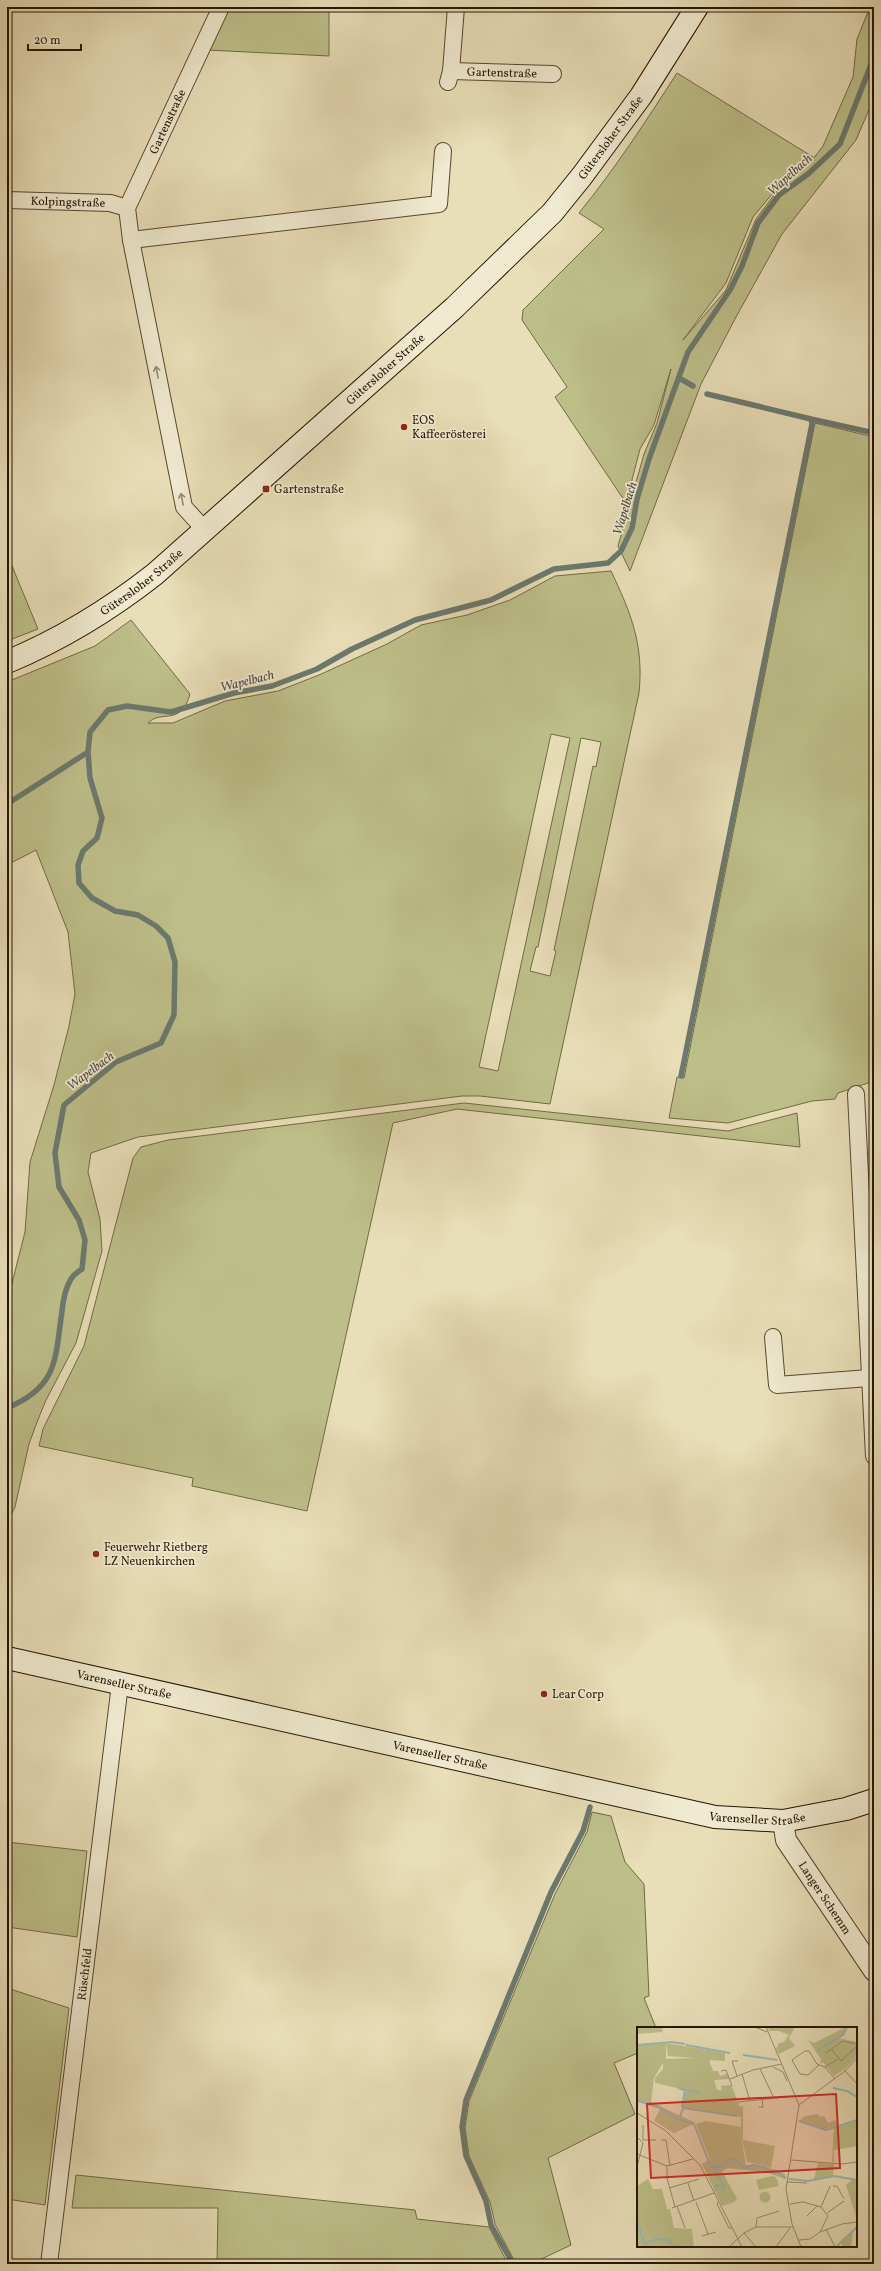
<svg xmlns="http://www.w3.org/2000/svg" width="881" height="2271" font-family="Vollkorn,serif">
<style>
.green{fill:#bdbf89;stroke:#726a46;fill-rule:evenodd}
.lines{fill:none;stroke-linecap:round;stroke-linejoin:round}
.stream{stroke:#6b796e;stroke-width:5.5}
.minor-casing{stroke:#574730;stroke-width:18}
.tertiary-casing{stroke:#574730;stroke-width:22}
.secondary-casing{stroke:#271503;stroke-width:24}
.minor{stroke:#f0ead0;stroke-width:16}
.tertiary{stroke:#f0ead0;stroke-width:20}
.secondary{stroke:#f0ead0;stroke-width:22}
.oneway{stroke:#968a74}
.poi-dot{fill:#8f2418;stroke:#f0ead0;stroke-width:1.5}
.labels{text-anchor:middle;stroke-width:3.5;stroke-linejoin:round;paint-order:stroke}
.street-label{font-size:12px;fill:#271503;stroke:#f0ead0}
.poi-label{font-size:12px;fill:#271503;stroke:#f0ead0;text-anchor:start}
.water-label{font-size:13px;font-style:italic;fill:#4f4f41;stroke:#f0ead0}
.inset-river{fill:none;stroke:#98bbb5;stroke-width:2}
.inset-road{fill:none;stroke:#9b8e6f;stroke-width:1}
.view{fill:#d62828;fill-opacity:0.15;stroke:#d62828;stroke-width:2}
.inset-edge{fill:none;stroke:#271503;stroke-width:2}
</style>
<rect width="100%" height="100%" fill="#e8deb7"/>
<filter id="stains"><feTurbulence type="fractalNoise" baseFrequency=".005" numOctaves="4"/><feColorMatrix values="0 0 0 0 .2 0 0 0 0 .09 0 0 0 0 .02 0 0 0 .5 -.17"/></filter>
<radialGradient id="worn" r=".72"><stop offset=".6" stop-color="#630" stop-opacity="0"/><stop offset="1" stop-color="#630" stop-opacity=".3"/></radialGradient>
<path class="green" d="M227,7H329V56L207,50Z
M870,7H874V98L856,140L782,234L736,317L701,384L630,571L618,546L644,454L657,423L671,369L654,425L640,449L626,503L555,397L567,387L522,320L523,310L604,229L579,213C615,169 646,121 677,73L813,157L777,188L753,217L726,283L683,340L726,290L756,219L777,191L813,159L823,146L853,77L857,39Z
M815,423L874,437V1081L838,1093L835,1099L812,1101L728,1123L669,1118L677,1077L684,1078Z
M12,566L38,629L7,641V569Z
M611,571C631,613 644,645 639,693L550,1104L480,1096H462L138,1137L91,1153L88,1172L100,1219L102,1251L76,1343L46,1400L37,1422L29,1444L15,1507L7,1523V1303L25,1232L30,1162L54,1085L69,1026L75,994L68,932L36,850L7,865V682L95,646L131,620L190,694C181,727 162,709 148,723H173L225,701L278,691L319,675L387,644L421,625L467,615L510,600L555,576ZM551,734L570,738L498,1071L479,1067ZM581,738L601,742L596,767L593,766L554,950L556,951L550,976L530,971L536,947H538Z
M464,1103L728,1131L797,1113L800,1147L457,1109L393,1123L307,1511L192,1486L193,1478L39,1446L43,1429L84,1346L133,1158L141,1147L168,1140Z
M592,1812L611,1816L625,1862L644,1884L649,1996L644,1998L656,2028H638V2053L614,2063L635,2114L548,2158L571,2245L531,2264H516L495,2224L490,2202L469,2156L465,2128L469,2101L555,1894L587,1832Z
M7,1842L87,1851L77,1937L7,1927Z
M7,1988L69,2008L45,2205L7,2199Z
M76,2175L415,2210L417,2219L489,2227L508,2264H217L218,2208H72Z"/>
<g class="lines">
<path class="stream" d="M679,378L693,386
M811,419L874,433
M7,804L88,752
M681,1076L812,424L811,419L707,394
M7,1408C58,1387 55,1360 62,1311C63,1301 66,1287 71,1279C73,1275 79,1271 82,1269L85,1240L79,1220L59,1187L55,1153L64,1105L116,1062L161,1043L174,1015L175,962L168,938L156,926L138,915L115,911L92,898L79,883L78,865L83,851L97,838L102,818L90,778L88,752L90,732L108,710L127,706L171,712L234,693L272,686L317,669L352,649L415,620L491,600L554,569L608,563L621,551L632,528L637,499L649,459L688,352L730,290L742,266L758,223L779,195L808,174L840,144L872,62V24L874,18
M513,2264L491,2225L486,2201L466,2156L462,2127L466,2100L551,1892L583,1831L590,1807"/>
<g class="minor-casing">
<g id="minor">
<path id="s1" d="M451,71L553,74"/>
<path d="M448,82L451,71L456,7"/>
<path id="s2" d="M7,200L110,203L127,208"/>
<path d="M131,240L439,204L443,151"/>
<path id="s3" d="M205,530L184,507L131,240L127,208L221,7"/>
<path d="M856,1094L874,1456"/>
<path d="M773,1337L777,1385L869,1378"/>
<path id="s4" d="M49,2264L120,1684"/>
</g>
</g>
<g class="tertiary-casing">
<g id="tertiary">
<path id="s5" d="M783,1821L786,1840L874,1971"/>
</g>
</g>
<g class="secondary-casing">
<g id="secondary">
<path id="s6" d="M7,662C62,639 108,611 155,574L455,307L552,213L582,176L641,96L697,7"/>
<path id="s7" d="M7,1658L715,1817L783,1821L846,1809L874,1800"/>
</g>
</g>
<use href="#minor" class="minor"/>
<use href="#tertiary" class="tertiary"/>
<use href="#secondary" class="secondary"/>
</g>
<defs><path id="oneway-shaft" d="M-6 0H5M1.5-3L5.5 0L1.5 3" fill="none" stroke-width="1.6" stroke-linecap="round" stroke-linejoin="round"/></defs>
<g class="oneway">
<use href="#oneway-shaft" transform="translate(157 372) rotate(-101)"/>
<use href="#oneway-shaft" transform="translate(182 499) rotate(-101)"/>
</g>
<g class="poi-dot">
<circle cx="404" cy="427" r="4"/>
<rect x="262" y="485" width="8" height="8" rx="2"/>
<circle cx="96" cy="1554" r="4"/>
<circle cx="544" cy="1694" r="4"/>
</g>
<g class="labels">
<g class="street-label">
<text dy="4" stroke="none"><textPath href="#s1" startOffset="51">Gartenstraße</textPath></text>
<text dy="4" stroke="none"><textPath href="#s3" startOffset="431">Gartenstraße</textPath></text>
<text dy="4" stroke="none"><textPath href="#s6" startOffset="805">Gütersloher Straße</textPath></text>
<text dy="4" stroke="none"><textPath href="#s2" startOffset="61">Kolpingstraße</textPath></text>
<text dy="4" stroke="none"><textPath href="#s6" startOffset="481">Gütersloher Straße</textPath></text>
<text dy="4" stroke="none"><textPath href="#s6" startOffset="157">Gütersloher Straße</textPath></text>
<text dy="4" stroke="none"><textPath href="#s7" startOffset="120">Varenseller Straße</textPath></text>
<text dy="4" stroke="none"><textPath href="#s7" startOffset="444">Varenseller Straße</textPath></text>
<text dy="4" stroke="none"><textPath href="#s7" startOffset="768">Varenseller Straße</textPath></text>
<text dy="4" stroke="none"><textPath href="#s5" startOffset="89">Langer Schemm</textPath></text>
<text dy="4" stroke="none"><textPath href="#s4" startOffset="292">Rüschfeld</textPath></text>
</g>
<g class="poi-label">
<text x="412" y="424">EOS<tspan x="412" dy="14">Kaffeerösterei</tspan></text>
<text x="274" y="493">Gartenstraße</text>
<text x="104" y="1551">Feuerwehr Rietberg<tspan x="104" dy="14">LZ Neuenkirchen</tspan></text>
<text x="552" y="1698">Lear Corp</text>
</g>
<g class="water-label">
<text transform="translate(789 174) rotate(-42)" y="5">Wapelbach</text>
<text transform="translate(624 508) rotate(-73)" y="5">Wapelbach</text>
<text transform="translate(247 680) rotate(-14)" y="5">Wapelbach</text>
<text transform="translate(90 1070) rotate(-37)" y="5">Wapelbach</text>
</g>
</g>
<g transform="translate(637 2027)">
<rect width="220" height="220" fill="#e8deb7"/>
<path d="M0,0H25L28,15L25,2V5L0,7ZM131,0H158L152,11L158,19L142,27L139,22L142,16L147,15L152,8L142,4H132ZM209,0L206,8L201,11L220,15V29L209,41L197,49L186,35L183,37L184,32L171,13L177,16ZM29,16L88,26V34L72,33L76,44H81L83,49L90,47L92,52L77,53L80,63H85L84,59L94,58L104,83L103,79H106V113L138,119L134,141L126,138L110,135L103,102L109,138L118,137L139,143L148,147V152L128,145L91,141L85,144L100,172L97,175L85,179L65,137L73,132L59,97L69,94L104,100V90L45,81L49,63L53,64L18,56V51L26,42V36L17,51L14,75L59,96L37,106L17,94L23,82L0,75V18L29,16V32L58,31L31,29ZM181,87L183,90L187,89L191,96L198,93L201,98L187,102L162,94L168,89ZM220,93V119L197,123V135H195L197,100ZM181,136L197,137L196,149L177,152ZM135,149L139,150L142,159L122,163L119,153ZM11,152L16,162H25L30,182H33L37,201L55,202L57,220H0V159ZM216,152L220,154V192L209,158ZM122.5 170a5.5 5.5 0 1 1 11 0a5.5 5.5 0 1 1-11 0ZM216,205L214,220H206L204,216Z" fill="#bdbf89"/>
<path class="inset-river" d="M0,18L35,15L48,17M49,18L93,26M180,24L206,8L210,0M106,28L140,33M41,61L48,63L45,80M196,61L210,64L220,70M49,63L62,66M0,73L22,80L40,92L57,97L74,140H87L91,133L98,132L106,141L117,138L128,140L132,145L142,146L149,151M43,90L46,81L100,89M162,94L189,103L220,93M77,141L87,158L86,161L79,158L78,163M152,152L171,154L197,149L220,153M0,193L7,217L19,212L32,213L37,220M199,220L220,200"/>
<path class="inset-road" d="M118,0L130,5M129,0L162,78L149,162L155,197L164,220M195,23L204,34L220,19M189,26L206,14L220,17M182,38L171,48L163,47L155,33L168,24H172L180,37L188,40L198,52M136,40L146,45L150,54M188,40L201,32M123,42L137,71M84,44L89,43L95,59M208,44L220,57M105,47L113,74M100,49L95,34H101M93,52L116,43L145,37M101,75L158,69M162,78L208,44L220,31M122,80H126L125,72M0,86L29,104L63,138L105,220M6,98V113M0,110L6,116L0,140M6,113H19M24,113H29L33,139M0,127L30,139L56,132M154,133L205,137L220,135M30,139V151L38,180M150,155L170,156M51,156L57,174M196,159H200L207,172M32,161L62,152M59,175L71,207M81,175L80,177L92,201H95M153,177L166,175L184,180L191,189L183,205M40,179L48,201M184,180L193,159M35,181L77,166M190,186L207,174M170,189L180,179M119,200L120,191L142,184M189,202L198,220M107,206L119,220M65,209L79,205M162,213L173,212L183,205L205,197L220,195M92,220L107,206L119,200H156M139,220L153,201"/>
<path class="view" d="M199,67L203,141L14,151L10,77Z"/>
<rect width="220" height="220" class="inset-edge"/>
</g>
<rect width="881" height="2271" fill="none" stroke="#e8deb7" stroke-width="24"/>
<rect x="8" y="8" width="865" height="2255" fill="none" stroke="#271503" stroke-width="2"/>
<rect x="12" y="12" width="857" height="2247" fill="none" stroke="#271503"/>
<path d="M28 44v6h53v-6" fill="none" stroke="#271503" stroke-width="2"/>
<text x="34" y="44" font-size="12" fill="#271503" stroke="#f0ead0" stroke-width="3" paint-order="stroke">20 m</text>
<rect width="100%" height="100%" filter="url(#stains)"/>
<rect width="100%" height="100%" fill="url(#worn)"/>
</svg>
